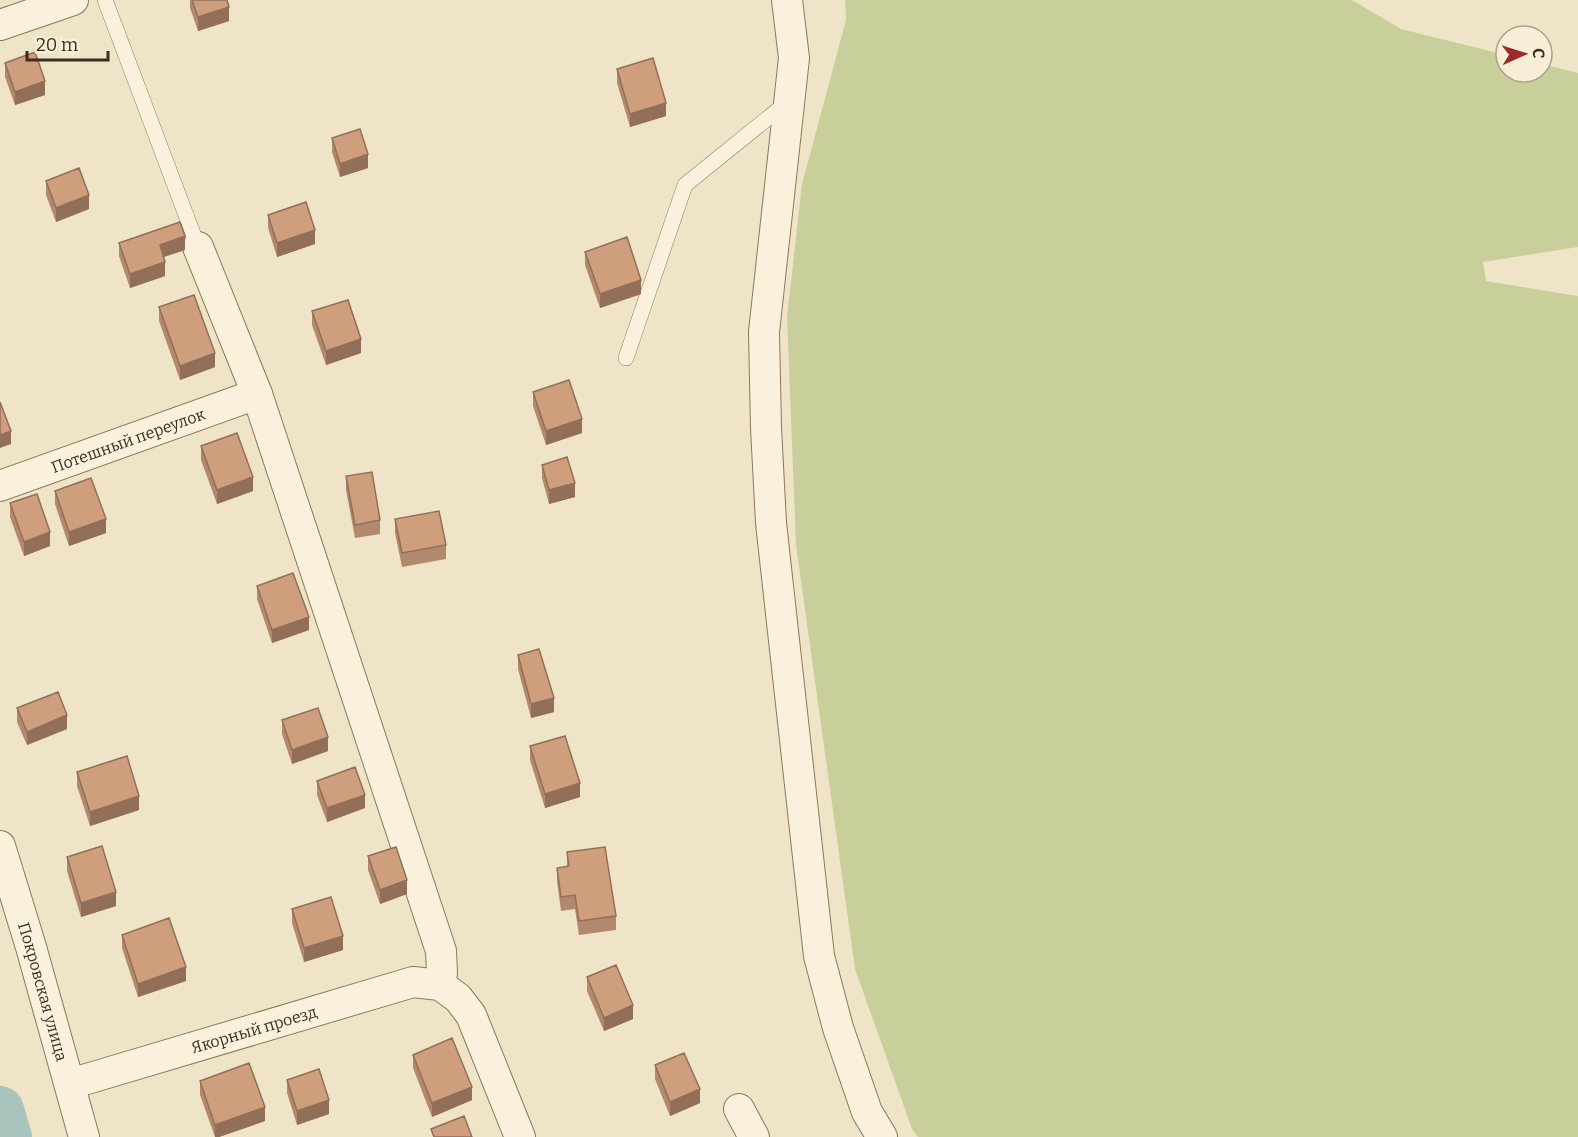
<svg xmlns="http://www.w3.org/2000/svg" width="1578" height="1137" font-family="Bitter,serif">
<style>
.green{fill:#c9cf9b}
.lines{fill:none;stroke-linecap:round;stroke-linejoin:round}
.river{stroke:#a9c4bc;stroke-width:48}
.lane-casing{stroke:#8d765c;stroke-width:16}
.street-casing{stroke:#8d765c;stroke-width:32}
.lane{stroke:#faf1dc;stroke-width:15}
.street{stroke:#faf1dc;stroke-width:30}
.wall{fill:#b2896c}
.shaded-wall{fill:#916f58}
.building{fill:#cf9f7d;stroke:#916f58;stroke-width:1.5}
.labels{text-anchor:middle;stroke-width:5;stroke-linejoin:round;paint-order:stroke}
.street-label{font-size:16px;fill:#3d2e20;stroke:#f7eed8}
</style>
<rect width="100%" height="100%" fill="#f0e4c8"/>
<path class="green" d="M845,0H1352L1401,29L1506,55V72H1542V64L1578,73V247L1483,262L1486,281L1578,296V1137H918L912,1129L855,969L796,545L787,317L802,184L846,20Z"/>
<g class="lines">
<path class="river" d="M0,1110L8,1137"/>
<g class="lane-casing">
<path id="lane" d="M105,0L198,247
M626,358L685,185L789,101"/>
</g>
<g class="street-casing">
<g id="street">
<path d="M787,0L794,58L764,332L766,428L771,523L819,956L838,1028L867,1112L882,1137"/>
<path d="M0,25L73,0"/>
<path d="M198,247L257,394L441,951L442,973L440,985"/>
<path id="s1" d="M0,486L257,394"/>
<path id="s2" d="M0,846L31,947L84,1137"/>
<path id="s3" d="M70,1084L413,982L440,985L458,998L471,1015L520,1137"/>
<path d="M739,1109L754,1137"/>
</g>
</g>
<use href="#lane" class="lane"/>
<use href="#street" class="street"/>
</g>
<path class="wall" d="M190,0H227L229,21L198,31L190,8Z
M5,63L45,95L15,105L5,77Z
M617,69L666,116L630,127L617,83Z
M332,138L368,168L340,177L332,152Z
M46,181L89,209L56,222L46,195Z
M268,215L315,244L277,257L268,228Z
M119,243L185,250L164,257L165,276L130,288L119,256Z
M585,252L641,294L600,308L585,265Z
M159,307L215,367L180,380L159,321Z
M312,311L361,353L326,365L312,325Z
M533,392L582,433L546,445L533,406Z
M201,446L253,491L217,504L201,460Z
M542,465L575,497L549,504L542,478Z
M346,476L380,520V534L355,538L346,490Z
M55,491L106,533L69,546L55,504Z
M10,503L50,546L24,556L10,517Z
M395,519L446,545V559L402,567L395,533Z
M257,586L309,630L272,643L257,599Z
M518,655L554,712L531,718L518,669Z
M17,708L67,729L27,745L17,722Z
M282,720L328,751L292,764L282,734Z
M530,746L580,797L545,808L530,760Z
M77,772L139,810L90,826L77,786Z
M317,781L365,808L327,822L317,795Z
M567,852L616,916V930L579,935L575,909L561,911L557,881V868L567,866Z
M368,856L407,894L380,904L368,870Z
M67,857L116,906L81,917L67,871Z
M292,909L343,950L304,962L292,923Z
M122,935L186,981L138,997L122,948Z
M587,977L633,1019L604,1031L587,991Z
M413,1055L472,1100L432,1117L413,1068Z
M655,1065L700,1103L670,1116L655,1079Z
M287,1080L329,1114L297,1125L287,1093Z
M200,1081L265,1121L219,1137H215L200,1095Z"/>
<path class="shaded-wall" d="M229,7V21L198,31V17Z
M45,81V95L15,105V92Z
M666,103V116L630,127V114Z
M368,154V168L340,177V164Z
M89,195V209L56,222V208Z
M315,230V244L277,257V243Z
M185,236V250L160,258V245Z
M165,262V276L130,288V274Z
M641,280V294L600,308V294Z
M361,339V353L326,365V351Z
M215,353V367L180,380V366Z
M582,419V433L546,445V431Z
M11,431V444L0,448V435Z
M253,477V491L217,504V490Z
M575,483V497L549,504V490Z
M106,519V533L69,546V532Z
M50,532V546L24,556V542Z
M309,617V630L272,643V630Z
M554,698V712L531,718V704Z
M67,715V729L27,745V732Z
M328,737V751L292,764V750Z
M580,783V797L545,808V794Z
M365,795V808L327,822V808Z
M139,796V810L90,826V812Z
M407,880V894L380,904V890Z
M116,892V906L81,917V903Z
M343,936V950L304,962V948Z
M186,967V981L138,997V984Z
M633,1005V1019L604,1031V1018Z
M472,1087V1100L432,1117V1103Z
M700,1089V1103L670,1116V1102Z
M329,1100V1114L297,1125V1111Z
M265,1107V1121L219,1137H215V1125Z"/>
<path class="building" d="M192,0H227L229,7L198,17Z
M35,52L45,81L15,92L5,63Z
M653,58L666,103L630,114L617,69Z
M360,129L368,154L340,164L332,138Z
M79,168L89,195L56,208L46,181Z
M306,202L315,230L277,243L268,215Z
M180,222L185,236L160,245L165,262L130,274L119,243Z
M627,237L641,280L600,294L585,252Z
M194,295L215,353L180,366L159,307Z
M348,300L361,339L326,351L312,311Z
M569,380L582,419L546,431L533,392Z
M0,402L11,431L0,435Z
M237,433L253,477L217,490L201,446Z
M567,457L575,483L549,490L542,465Z
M372,472L380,520L355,525L346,476Z
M91,478L106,519L69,532L55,491Z
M37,494L50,532L24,542L10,503Z
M439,511L446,545L402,553L395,519Z
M293,573L309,617L272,630L257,586Z
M539,649L554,698L531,704L518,655Z
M58,692L67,715L27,732L17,708Z
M318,708L328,737L292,750L282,720Z
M565,736L580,783L545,794L530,746Z
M127,756L139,796L90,812L77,772Z
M355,767L365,795L327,808L317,781Z
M102,846L116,892L81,903L67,857Z
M396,847L407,880L380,890L368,856Z
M605,847L616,916L579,921L575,895L561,897L557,868L569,866L567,852Z
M331,897L343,936L304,948L292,909Z
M169,918L186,967L138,984L122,935Z
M616,965L633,1005L604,1018L587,977Z
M452,1038L472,1087L432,1103L413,1055Z
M684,1053L700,1089L670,1102L655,1065Z
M249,1063L265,1107L215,1125L200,1081Z
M319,1069L329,1100L297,1111L287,1080Z
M464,1116L472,1137H434L431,1129Z"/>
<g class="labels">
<g class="street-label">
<text dy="6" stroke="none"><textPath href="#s1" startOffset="136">Потешный переулок</textPath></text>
<text dy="6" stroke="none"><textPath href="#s2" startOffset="152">Покровская улица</textPath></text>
<text dy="6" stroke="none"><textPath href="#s3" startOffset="192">Якорный проезд</textPath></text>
</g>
</g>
<g transform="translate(1524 54) rotate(87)"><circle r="28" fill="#f7eed8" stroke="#ada18e" stroke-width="1.5"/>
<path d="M0-4.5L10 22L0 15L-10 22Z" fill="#9e2a2b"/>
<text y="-9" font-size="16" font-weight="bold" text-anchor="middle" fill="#3d2e20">С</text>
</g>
<path d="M27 51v9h81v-9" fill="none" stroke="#3d2e20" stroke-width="3"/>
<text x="36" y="51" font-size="18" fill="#3d2e20" stroke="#f7eed8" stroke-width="4.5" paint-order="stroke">20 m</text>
</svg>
